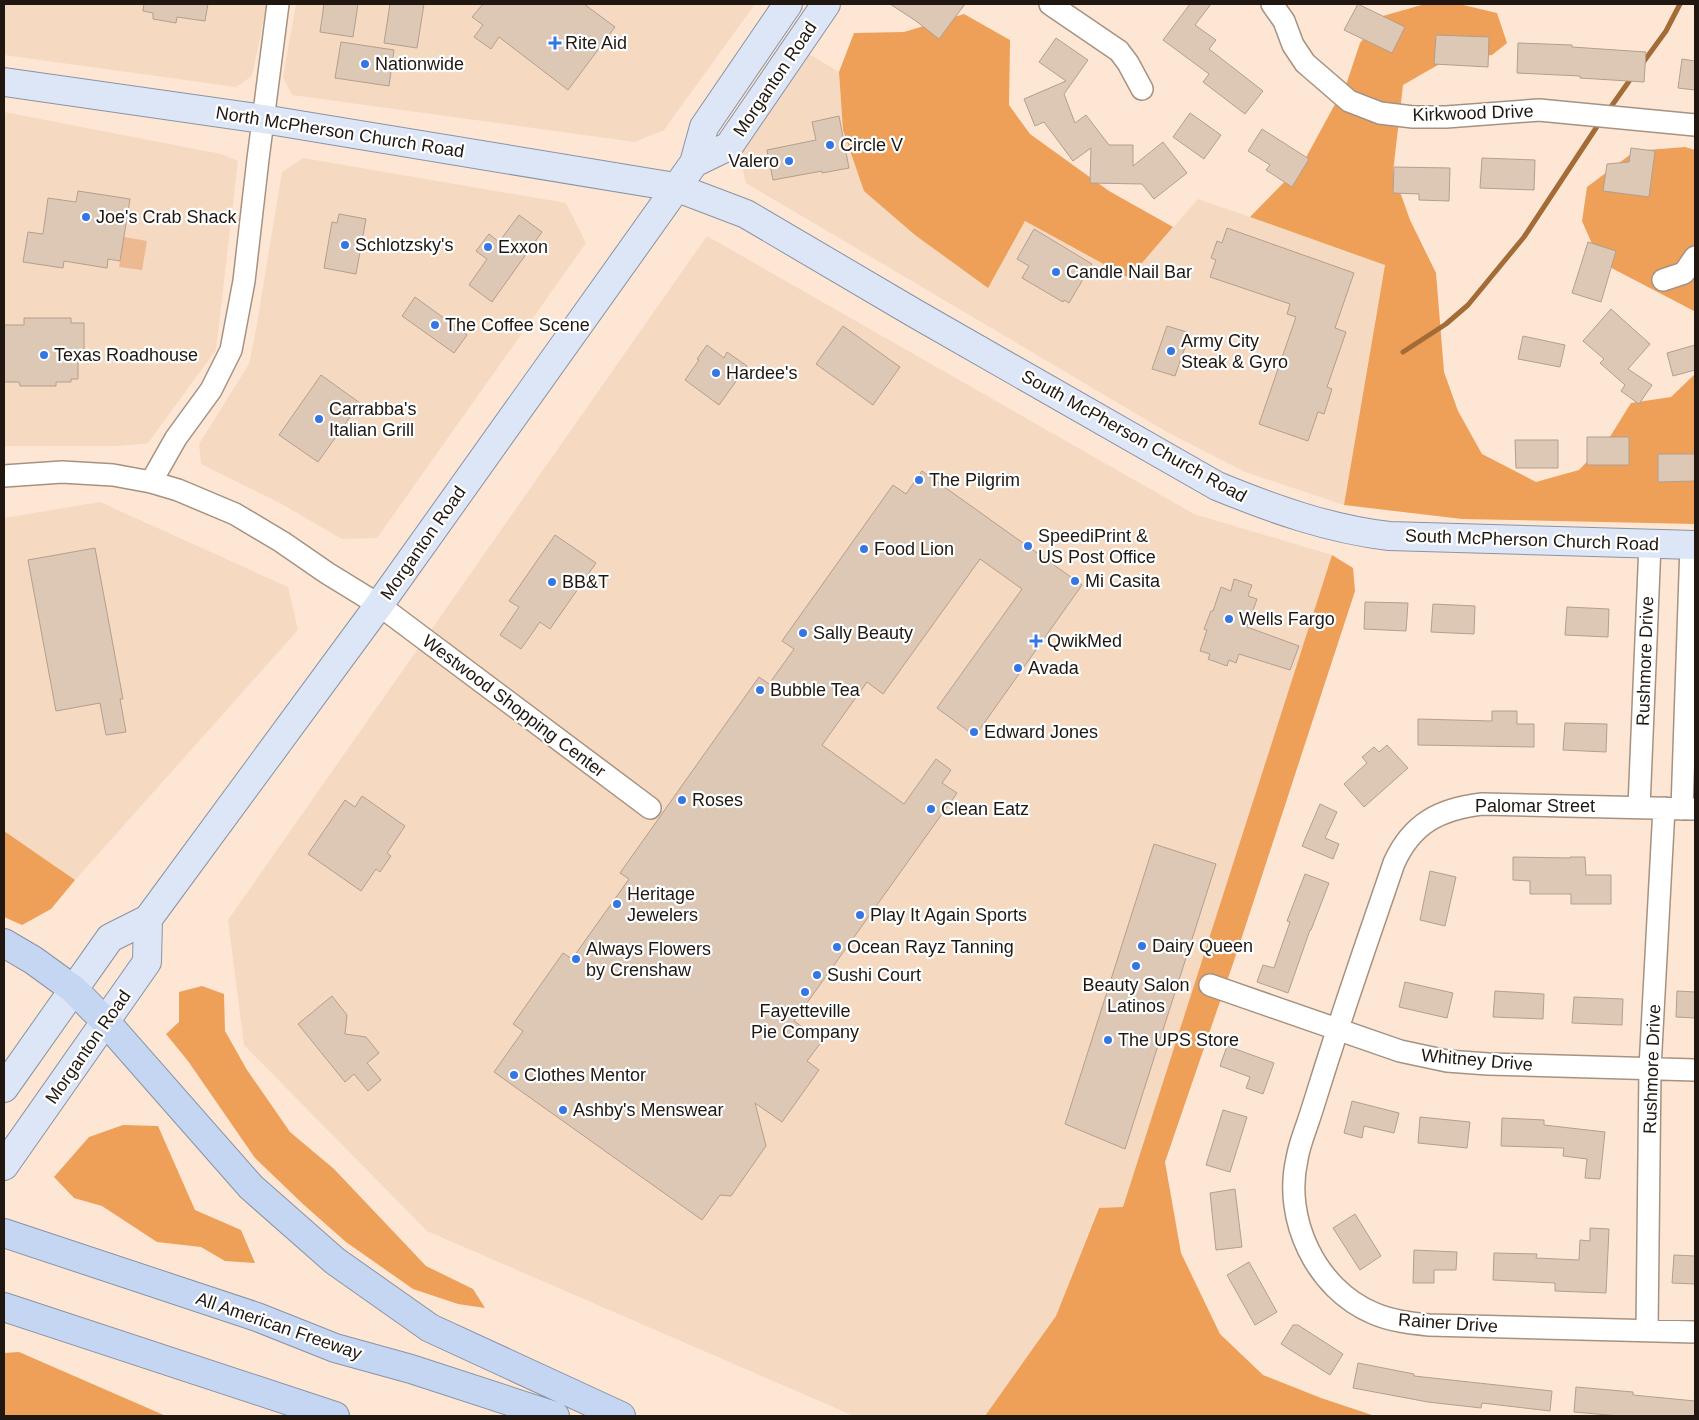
<svg xmlns="http://www.w3.org/2000/svg" width="1699" height="1420" font-family="Helvetica,sans-serif">
<style>
.built{fill:#f6d9c1}
.green{fill:#ecb990}
.forest{fill:#ee9f58}
.lines{fill:none;stroke-linecap:round;stroke-linejoin:round}
.stream{stroke:#a36b36;stroke-width:5}
.building{fill:#ddc7b5;stroke:#b49e8d}
.minor-casing{stroke:#a79281;stroke-width:24}
.major-casing{stroke:#8b93a3;stroke-width:30}
.highway-casing{stroke:#8b93a3;stroke-width:30}
.minor{stroke:#fff;stroke-width:21}
.major{stroke:#dce6f7;stroke-width:28}
.highway{stroke:#c5d6f2;stroke-width:28}
.poi-dot{fill:#3476e3;stroke:#fff;stroke-width:2}
.labels{text-anchor:middle;stroke-width:4.5;stroke-linejoin:round;paint-order:stroke}
.poi-label{font-size:18px;fill:#1f1710;stroke:#fff;text-anchor:start}
.street-label{font-size:18px;fill:#1f1710;stroke:#fff}
</style>
<rect width="100%" height="100%" fill="#fde6d4"/>
<path class="built" d="M4,4H267L252,76L236,87L4,55Z
M296,4H755L664,130L635,142L292,95L283,77Z
M809,54L839,72L843,130L987,288L1025,221L1129,278L1198,199L1385,264L1344,505L1245,472L1167,432L746,183L738,151Z
M4,112L221,154L238,161L216,350L148,443L119,446H4Z
M303,158L566,203L586,243L377,538L342,539L278,502L201,464L199,444L249,364L257,324L282,172Z
M707,236L1194,514L1332,555L1123,1208H1098L1056,1316L985,1416H854L427,1231L244,1045L228,920Z
M100,502L288,587L298,630L75,880L4,831V518Z"/>
<path class="green" d="M124,237L147,241L142,270L119,267Z"/>
<path class="forest" d="M1425,4H1459L1497,13L1507,43L1492,55L1443,62L1403,85L1393,172L1410,220L1436,273L1444,372L1458,411L1482,454L1536,482L1579,470L1608,440L1631,403L1671,397L1695,374V524L1462,519L1344,505L1385,265L1250,217L1303,163L1347,82L1360,43L1383,16Z
M964,14L1010,40L1009,105L1030,134L1109,191L1173,227L1129,278L1025,221L988,288L915,235L864,191L843,130L839,72L854,33L904,32Z
M1685,147L1695,150V310L1694,311L1600,262L1582,221L1587,187L1635,151Z
M1332,555L1353,568L1355,591L1239,946L1165,1162L1181,1253L1220,1334L1263,1375L1321,1398L1375,1416H985L1056,1316L1099,1208L1123,1207Z
M4,831L75,880L51,909L22,925L4,917Z
M202,986L224,994L225,1031L247,1070L290,1132L334,1169L426,1266L473,1289L485,1308L458,1304L413,1289L346,1242L304,1205L255,1158L188,1061L166,1034L179,1022V992Z
M123,1125L158,1126L195,1210L241,1230L255,1263L225,1261L201,1247L157,1242L102,1206L74,1198L54,1177L89,1137Z
M19,1352L166,1416H4V1353Z"/>
<g class="lines">
<path class="stream" d="M1642,64L1666,31L1680,4
M1608,111L1632,77
M1403,352L1446,324L1468,305L1524,237L1600,122"/>
</g>
<path class="building" d="M144,4H208L205,21L177,17L176,23L153,19V13L143,11Z
M324,4H358L353,37L320,32Z
M390,4H424L417,48L384,43Z
M483,4H584L615,27L568,90L499,37L491,49L474,37L483,25L472,17Z
M890,4H965L939,39L916,21Z
M1190,4H1211L1195,25L1216,40L1209,49L1263,91L1245,114L1203,82L1209,74L1163,40Z
M1358,4L1405,27L1392,53L1344,30Z
M1436,35L1489,37L1488,67L1434,64Z
M1056,38L1088,60L1064,94L1075,123L1086,115L1109,145H1133V166L1163,142L1187,173L1154,199L1142,184L1090,183L1091,148L1073,161L1044,122L1035,126L1024,99L1066,81L1039,62Z
M341,42L394,50L389,86L335,78Z
M1518,43L1572,45V47L1646,52L1644,82L1580,78V76L1517,73Z
M1682,59L1695,61V90L1678,88Z
M1190,113L1221,135L1204,159L1173,137Z
M839,116L849,168L822,173V171L773,180L767,150L816,140L812,122Z
M1262,129L1309,159L1292,187L1266,170L1270,165L1248,151Z
M1631,148L1655,151L1649,197L1603,191L1607,164L1629,162Z
M1482,158L1535,160L1534,190L1480,188Z
M1394,167L1450,168L1449,201L1419,200V194L1393,193Z
M78,191L130,199L120,261L108,259L107,268L64,261L63,268L23,262L28,232L43,234L48,198L76,202Z
M339,214L366,219L356,274L324,268L332,222L337,223Z
M519,215L542,232L492,302L469,285L487,259L476,251L489,234L499,242Z
M1227,228L1354,273L1335,328L1346,332L1327,387L1332,389L1324,414L1318,412L1308,441L1259,424L1296,317L1287,314L1290,304L1210,277L1216,260L1211,258L1217,241L1222,243Z
M1034,229L1092,264L1069,303L1064,300L1063,302L1022,278L1029,266L1017,259Z
M1588,242L1616,251L1601,302L1572,293Z
M415,297L467,335L454,353L402,316Z
M1611,309L1650,344L1628,369L1652,385L1639,404L1621,391L1625,385L1600,363L1604,359L1583,341Z
M24,318H71V323H84V360H78V379H71V382H56V386H20L19,382H4V325H24Z
M843,326L900,367L873,405L816,364Z
M1167,326L1190,333L1175,376L1152,369Z
M1523,336L1565,345L1560,367L1518,359Z
M707,345L724,358L727,352L747,366L719,405L685,380L699,360L697,359Z
M1695,345V370L1673,376L1667,353Z
M321,375L360,403L318,462L279,435Z
M1587,437H1629V465H1587Z
M1515,440H1558V468H1516Z
M1658,454H1695V481L1658,482Z
M922,471L1082,585L975,736L937,708L1022,589L980,559L883,694L867,682L822,745L904,804L936,759L951,770L942,783L957,793L794,1021L822,1041L807,1061L819,1070L782,1122L755,1103L766,1146L731,1196L720,1195L702,1220L494,1072L523,1031L513,1024L563,953L572,959L629,879L620,873L759,677L769,684L794,649L782,641L893,485L906,494Z
M555,535L596,563L550,629L540,622L521,649L500,635L519,607L509,601Z
M95,548L123,699H120L126,732L106,735L100,703L56,711L28,560Z
M1234,579L1252,585L1248,596L1257,599L1247,627L1299,646L1290,670L1239,654L1236,663L1229,660L1227,666L1208,659L1210,654L1200,651L1207,630L1204,629L1211,611H1213L1221,587L1231,591Z
M1365,602L1408,603L1406,631L1364,629Z
M1433,604L1475,606L1474,634L1431,632Z
M1567,607L1609,609L1608,637L1565,635Z
M1492,711H1517V724H1534V747L1418,745V719L1492,721Z
M1565,723L1607,724L1606,752L1563,750Z
M1387,745L1408,768L1364,807L1344,784L1367,763L1362,757L1374,747L1379,752Z
M362,796L405,826L387,853L391,856L380,872L376,869L361,891L308,854L345,800L355,807Z
M1320,804L1337,812L1325,838L1339,844L1333,859L1302,846Z
M1154,844L1216,864L1125,1149L1065,1124Z
M1513,857L1570,858V857H1585L1586,875H1611V904H1571V894H1530V881L1513,880Z
M1430,871L1456,877L1445,926L1420,920Z
M1305,874L1329,883L1311,930H1310L1288,993L1257,982L1263,965L1274,968L1290,922L1287,921Z
M1405,982L1453,993L1447,1018L1399,1007Z
M1495,991L1544,994L1543,1019L1493,1017Z
M1677,991L1695,992V1018L1676,1017Z
M332,996L347,1015L345,1034L366,1037L379,1053L367,1063L381,1080L368,1091L354,1074L345,1082L298,1024Z
M1574,997L1623,999L1622,1025L1572,1023Z
M1227,1046L1274,1063L1263,1094L1246,1088L1250,1077L1220,1066Z
M1352,1101L1399,1113L1394,1133L1364,1126L1362,1138L1344,1133Z
M1223,1110L1247,1117L1230,1172L1206,1165Z
M1420,1117L1470,1122L1467,1148L1418,1143Z
M1502,1118L1544,1120V1125L1605,1132L1600,1179L1585,1178L1587,1159L1563,1156L1564,1148L1501,1146Z
M1235,1189L1242,1247L1216,1250L1210,1193Z
M1355,1214L1381,1256L1360,1270L1333,1228Z
M1590,1228L1609,1229L1606,1293L1555,1291V1283L1493,1280L1494,1253L1537,1254L1536,1258L1579,1260L1580,1240L1590,1241Z
M1414,1250L1457,1252L1456,1270H1434V1283H1413Z
M1674,1255L1695,1256V1284L1672,1283Z
M1249,1262L1277,1312L1255,1325L1227,1275Z
M1293,1325H1298L1343,1354L1330,1375L1281,1344Z
M1358,1363L1414,1374V1376L1552,1391L1550,1411L1482,1403L1481,1408L1428,1402L1353,1388Z
M1576,1387L1633,1392V1395L1695,1401V1416H1619L1574,1412Z"/>
<g class="lines">
<g class="minor-casing">
<path id="minor" d="M1050,4L1119,51L1128,63L1142,89
M1272,4L1284,21L1293,45L1305,63L1349,101L1380,113L1413,117H1446L1539,110L1695,125
M1663,280L1684,273L1695,257
M4,476L62,472L113,475L151,482L178,490L235,514L282,542L327,573L379,605L650,808
M151,482L176,438L211,390L231,350L244,281L258,159L278,4
M1639,807L1650,544
M1682,809L1691,545
M1695,809L1482,804C1440,809 1412,823 1394,863C1373,925 1351,987 1331,1050C1323,1074 1316,1098 1308,1122C1304,1134 1299,1146 1297,1159C1283,1219 1316,1289 1373,1313C1391,1321 1410,1323 1429,1325L1695,1332
M1210,985L1400,1051L1447,1061L1488,1064L1695,1070
M1647,1330L1650,1068L1664,808"/>
</g>
<g class="major-casing">
<path id="major" d="M4,82L263,119L675,187L746,214L916,314L1217,486C1273,509 1329,529 1389,536L1695,545
M694,163L729,146L826,4
M4,1088L110,938L148,919L379,605L694,163L704,127L788,4
M4,1166L147,962L148,919"/>
</g>
<g class="highway-casing">
<path id="highway" d="M4,943L33,960L73,989L106,1022L251,1187L335,1261L430,1328L621,1416
M4,1233L257,1317L335,1348L411,1369L555,1416
M4,1307L335,1416"/>
</g>
<use href="#minor" class="minor"/>
<use href="#major" class="major"/>
<use href="#highway" class="highway"/>
</g>
<g class="poi-dot">
<path d="M552.5 35.5h5v5h5v5h-5v5h-5v-5h-5v-5h5z"/>
<circle cx="365" cy="64" r="5"/>
<circle cx="830" cy="145" r="5"/>
<circle cx="789" cy="161" r="5"/>
<circle cx="86" cy="217" r="5"/>
<circle cx="345" cy="245" r="5"/>
<circle cx="488" cy="247" r="5"/>
<circle cx="1056" cy="272" r="5"/>
<circle cx="435" cy="325" r="5"/>
<circle cx="1171" cy="351" r="5"/>
<circle cx="44" cy="355" r="5"/>
<circle cx="716" cy="373" r="5"/>
<circle cx="319" cy="419" r="5"/>
<circle cx="919" cy="480" r="5"/>
<circle cx="1028" cy="546" r="5"/>
<circle cx="864" cy="549" r="5"/>
<circle cx="1075" cy="581" r="5"/>
<circle cx="552" cy="582" r="5"/>
<circle cx="1229" cy="619" r="5"/>
<circle cx="803" cy="633" r="5"/>
<path d="M1033.5 633.5h5v5h5v5h-5v5h-5v-5h-5v-5h5z"/>
<circle cx="1018" cy="668" r="5"/>
<circle cx="760" cy="690" r="5"/>
<circle cx="974" cy="732" r="5"/>
<circle cx="682" cy="800" r="5"/>
<circle cx="931" cy="809" r="5"/>
<circle cx="617" cy="904" r="5"/>
<circle cx="860" cy="915" r="5"/>
<circle cx="1142" cy="946" r="5"/>
<circle cx="837" cy="947" r="5"/>
<circle cx="576" cy="959" r="5"/>
<circle cx="1136" cy="966" r="5"/>
<circle cx="817" cy="975" r="5"/>
<circle cx="805" cy="992" r="5"/>
<circle cx="1108" cy="1040" r="5"/>
<circle cx="514" cy="1075" r="5"/>
<circle cx="563" cy="1110" r="5"/>
</g>
<g class="labels">
<g class="poi-label">
<text x="565" y="49">Rite Aid</text>
<text x="375" y="70">Nationwide</text>
<text x="840" y="151">Circle V</text>
<text x="779" y="167" text-anchor="end">Valero</text>
<text x="96" y="223">Joe's Crab Shack</text>
<text x="355" y="251">Schlotzsky's</text>
<text x="498" y="253">Exxon</text>
<text x="1066" y="278">Candle Nail Bar</text>
<text x="445" y="331">The Coffee Scene</text>
<text x="1181" y="347">Army City<tspan x="1181" dy="21">Steak &amp; Gyro</tspan></text>
<text x="54" y="361">Texas Roadhouse</text>
<text x="726" y="379">Hardee's</text>
<text x="329" y="415">Carrabba's<tspan x="329" dy="21">Italian Grill</tspan></text>
<text x="929" y="486">The Pilgrim</text>
<text x="1038" y="542">SpeediPrint &amp;<tspan x="1038" dy="21">US Post Office</tspan></text>
<text x="874" y="555">Food Lion</text>
<text x="1085" y="587">Mi Casita</text>
<text x="562" y="588">BB&amp;T</text>
<text x="1239" y="625">Wells Fargo</text>
<text x="813" y="639">Sally Beauty</text>
<text x="1047" y="647">QwikMed</text>
<text x="1028" y="674">Avada</text>
<text x="770" y="696">Bubble Tea</text>
<text x="984" y="738">Edward Jones</text>
<text x="692" y="806">Roses</text>
<text x="941" y="815">Clean Eatz</text>
<text x="627" y="900">Heritage<tspan x="627" dy="21">Jewelers</tspan></text>
<text x="870" y="921">Play It Again Sports</text>
<text x="1152" y="952">Dairy Queen</text>
<text x="847" y="953">Ocean Rayz Tanning</text>
<text x="586" y="955">Always Flowers<tspan x="586" dy="21">by Crenshaw</tspan></text>
<text x="827" y="981">Sushi Court</text>
<text x="1136" y="991" text-anchor="middle">Beauty Salon<tspan x="1136" dy="21">Latinos</tspan></text>
<text x="805" y="1017" text-anchor="middle">Fayetteville<tspan x="805" dy="21">Pie Company</tspan></text>
<text x="1118" y="1046">The UPS Store</text>
<text x="524" y="1081">Clothes Mentor</text>
<text x="573" y="1116">Ashby's Menswear</text>
</g>
<g class="street-label">
<text transform="translate(775 79) rotate(-56)" y="6">Morganton Road</text>
<text transform="translate(1473 113) rotate(-2)" y="6">Kirkwood Drive</text>
<text transform="translate(340 132) rotate(9)" y="6">North McPherson Church Road</text>
<text transform="translate(1134 436) rotate(29)" y="6">South McPherson Church Road</text>
<text transform="translate(1532 540) rotate(2)" y="6">South McPherson Church Road</text>
<text transform="translate(423 543) rotate(-55)" y="6">Morganton Road</text>
<text transform="translate(1645 661) rotate(-88)" y="6">Rushmore Drive</text>
<text transform="translate(514 706) rotate(37)" y="6">Westwood Shopping Center</text>
<text x="1535" y="812">Palomar Street</text>
<text transform="translate(88 1047) rotate(-55)" y="6">Morganton Road</text>
<text transform="translate(1477 1060) rotate(5)" y="6">Whitney Drive</text>
<text transform="translate(1652 1069) rotate(-88)" y="6">Rushmore Drive</text>
<text transform="translate(1448 1323) rotate(4)" y="6">Rainer Drive</text>
<text transform="translate(279 1326) rotate(19)" y="6">All American Freeway</text>
</g>
</g>
<rect width="1699" height="1420" fill="none" stroke="#1f1710" stroke-width="10"/>
</svg>
